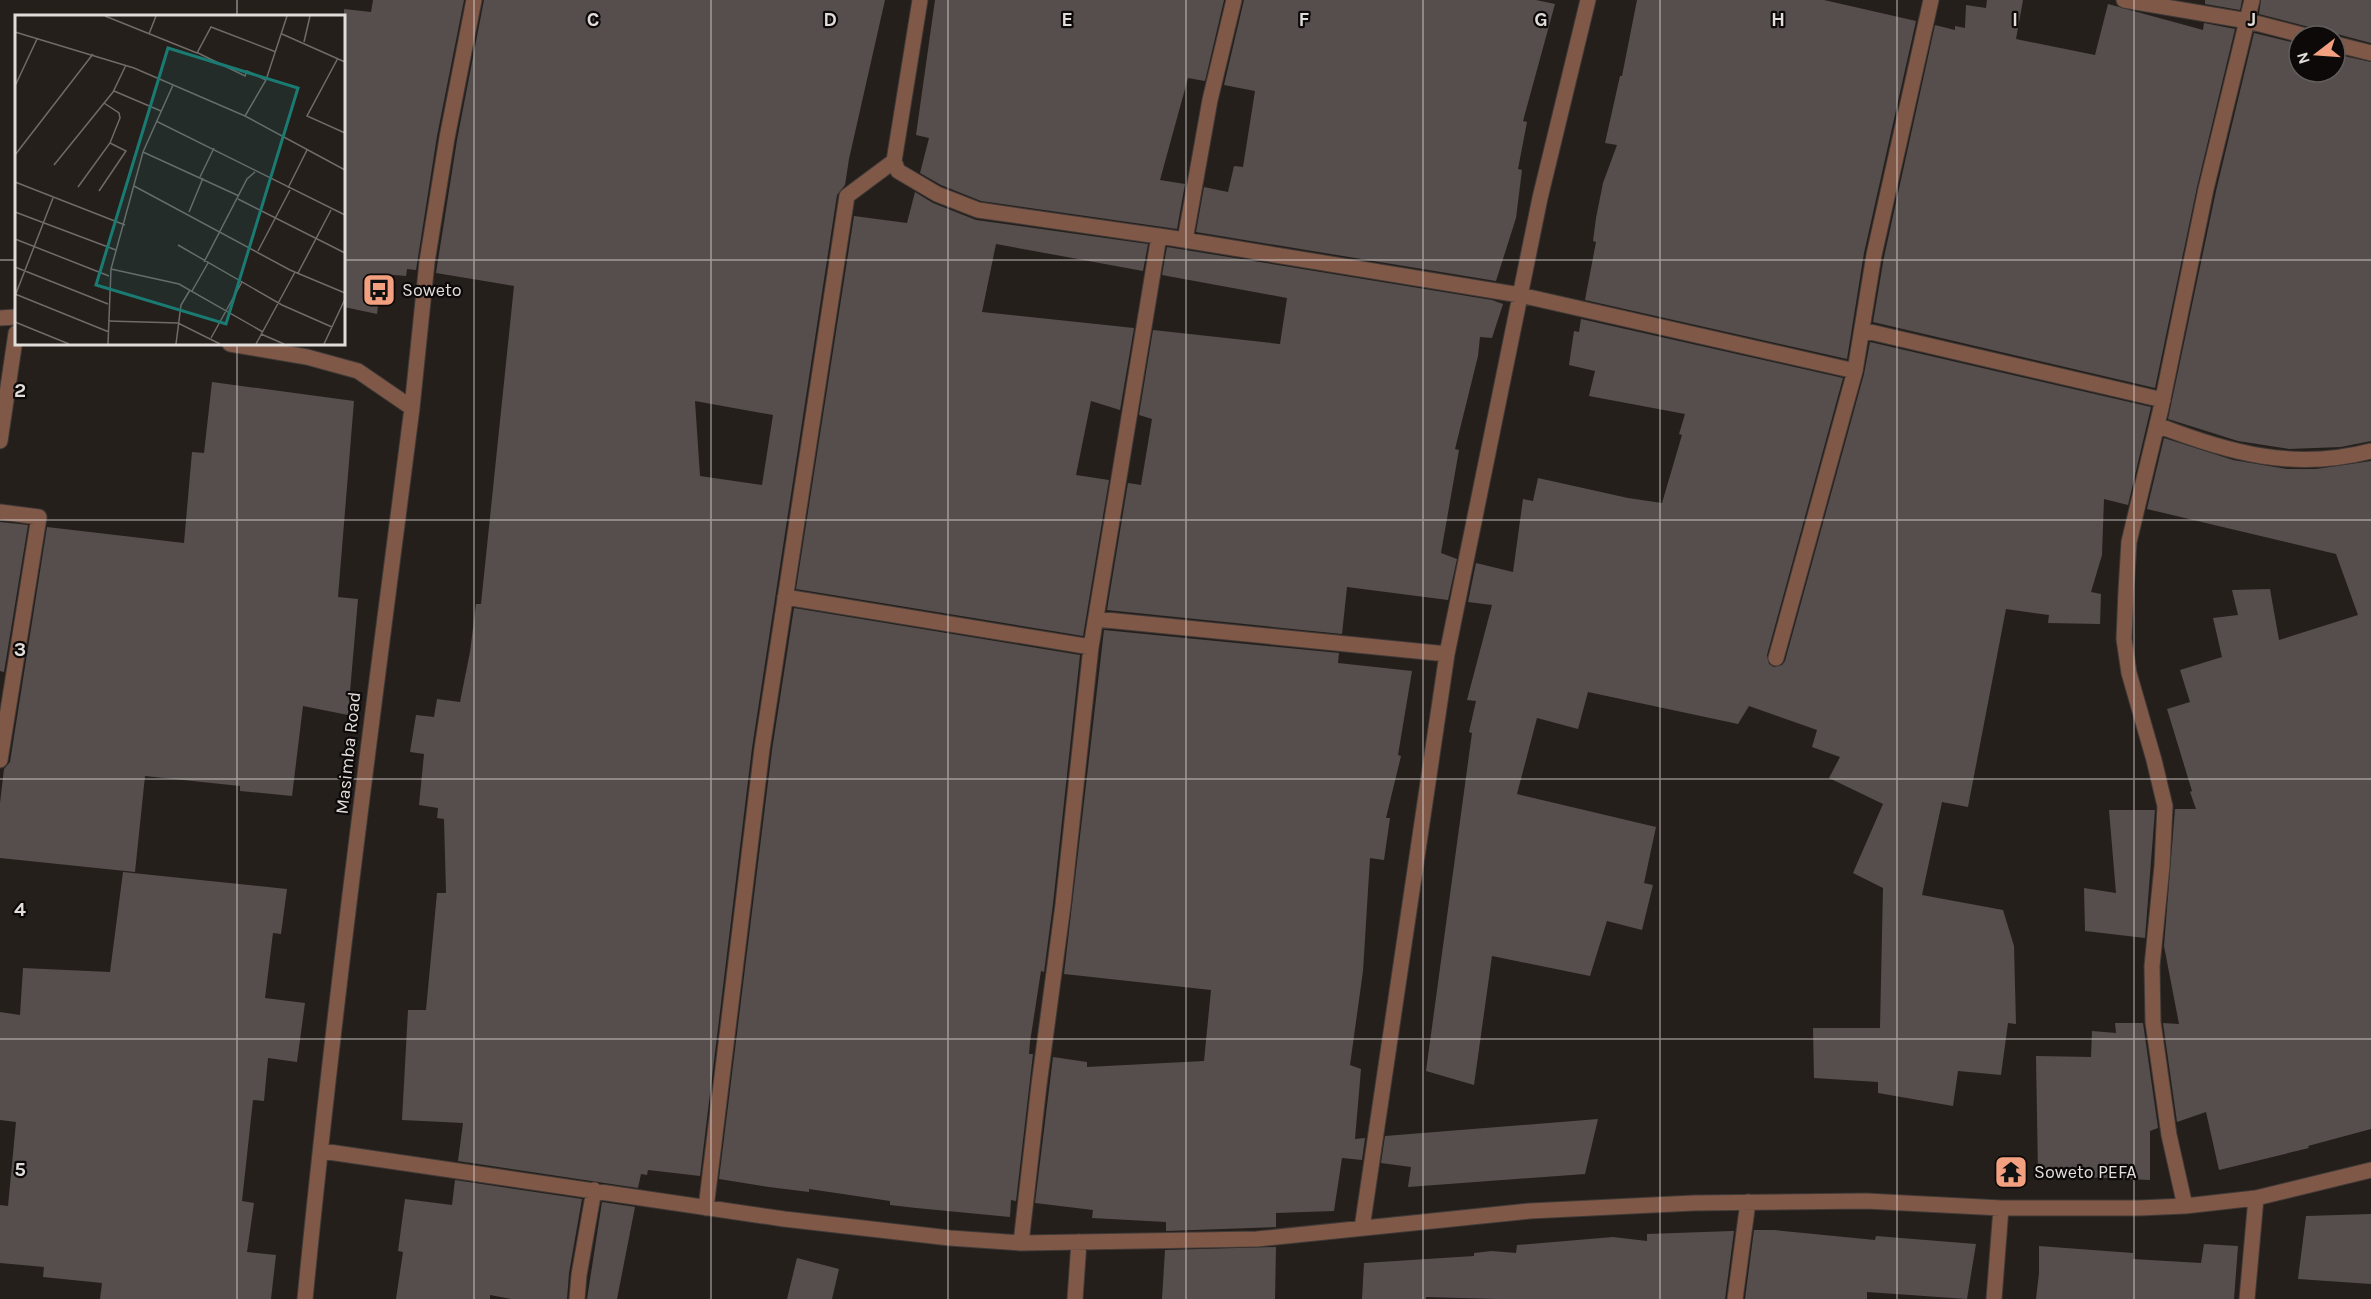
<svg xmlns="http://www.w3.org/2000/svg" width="2371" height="1299" font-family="Karla,sans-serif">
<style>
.building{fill:#554e4c;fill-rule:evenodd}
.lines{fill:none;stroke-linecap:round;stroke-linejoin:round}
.minor-casing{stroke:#3f3a37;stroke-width:17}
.minor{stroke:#805848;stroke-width:15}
.grid{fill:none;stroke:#e1dddb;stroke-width:1.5;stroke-opacity:0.55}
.labels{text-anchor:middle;stroke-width:4.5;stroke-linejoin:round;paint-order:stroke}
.poi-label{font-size:18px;fill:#e1dddb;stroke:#0c0908;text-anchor:start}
.street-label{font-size:18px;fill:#e1dddb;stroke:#0c0908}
.inset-road{fill:none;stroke:#706b68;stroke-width:1.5}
.view{fill:#1a7b73;fill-opacity:0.15;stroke:#1a7b73;stroke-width:3}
.inset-edge{fill:none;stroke:#e1dddb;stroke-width:3}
.grid-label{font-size:20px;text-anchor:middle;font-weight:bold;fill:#e1dddb;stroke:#0c0908;stroke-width:4.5;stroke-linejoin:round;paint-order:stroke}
</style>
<rect width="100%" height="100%" fill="#251f1c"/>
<path class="building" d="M373,0H464L437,136L416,270L407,269L406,276L382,274L377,314L344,307V9L371,12Z
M484,0H885L849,159L845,185L837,195L752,748L700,1176L648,1170L647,1175L641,1174L638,1188L458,1161L463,1123L402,1120L408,1010H426L437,893H446L444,819L437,818L438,808L419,805L424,754L410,752L416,715L434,717L437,699L460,702L470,652L476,604H481L514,286L436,273L457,140ZM695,401L773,415L762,485L700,476Z
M935,0H1224L1205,81L1188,78L1160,180L1185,184L1177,229L981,201L941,185L920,173L929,138L916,135Z
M1244,0H1536L1555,4L1523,121L1527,122L1518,169L1522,170L1516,218L1496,281L1196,232L1204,187L1228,192L1234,166L1243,167L1255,91L1224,85Z
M1637,0H1824L1916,21L1864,253L1847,359L1585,300L1596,242L1593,241L1596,218L1603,183L1617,145L1605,143L1620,76H1622Z
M1987,0H2023L2016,39L2095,55L2108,4L2203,30L2204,23L2235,29L2197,187L2155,388L1873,322L1884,257L1935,25L1955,30V26L1965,28L1966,5L1986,8Z
M2205,0H2242L2240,10L2205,4Z
M2261,0H2371V43L2337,34L2315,36L2313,30L2309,27L2259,14Z
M2254,33L2299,44V72H2335V54L2371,62V441L2341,447L2289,449L2238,441L2168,419L2216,191Z
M915,192L933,203L976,220L1148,244L1143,271L996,244L982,312L1134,328L1120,410L1091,401L1076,475L1109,480L1083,636L796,589L854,216L907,223Z
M1167,247L1492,300L1503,304L1492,338L1480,337L1478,356L1455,449L1459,450L1441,553L1457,559L1448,600L1347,587L1342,634L1107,610L1128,483L1141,485L1152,419L1139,415L1153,330L1280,344L1287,298L1162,275Z
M1581,319L1843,378L1767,655L1769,664L1774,667L1782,665L1785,661L1864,374L1870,342L2151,407L2128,505L2104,499L2102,555L2091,592L2101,594L2100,624L2048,623L2049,615L2006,609L1968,807L1942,802L1922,895L2003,910L2014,946L2016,1024L2008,1023L2001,1075L1958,1071L1953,1106L1878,1093V1082L1814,1078L1813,1028H1880L1883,888L1853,873L1883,804L1829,778L1840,757L1812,747L1817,730L1749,706L1738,724L1588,692L1578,729L1537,718L1517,794L1656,827L1644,883L1653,885L1642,930L1607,921L1590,976L1492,956L1474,1085L1426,1071L1472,733L1469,732L1476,701L1467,700L1492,605L1468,602L1476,563L1513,572L1523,499L1533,501L1538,478L1628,498L1662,503L1682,435L1679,434L1685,414L1589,396L1595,371L1569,365L1574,331L1579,332Z
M212,382L354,401L338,597L358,599L348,715L303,706L292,796L240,791V786L145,776L135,872L0,858V803L4,769L10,762L47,527L184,543L192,452L204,453Z
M2164,438L2233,460L2287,469H2316L2371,461V1129L2308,1146L2309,1148L2219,1170L2206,1112L2177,1122L2163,1023L2179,1024L2164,946L2175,809H2196L2190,792L2192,791L2167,709L2190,702L2180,670L2222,657L2213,618L2238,615L2232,590L2270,589L2279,640L2358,615L2336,554L2147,509Z
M0,522L28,525L4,672L0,671Z
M794,608L1080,655L1053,904L1044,972L1041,971L1030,1042L1029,1054H1033L1016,1201L1011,1200L1010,1217L916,1208L890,1205V1201L809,1189V1192L769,1187L719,1179L772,750Z
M1104,630L1339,653L1338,663L1412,671L1398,755L1401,756L1386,818H1390L1384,860L1370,858L1363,971L1350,1065L1361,1069L1355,1139L1365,1138L1362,1160L1342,1158L1334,1211L1276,1213V1227L1166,1231V1222L1092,1218L1093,1210L1035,1203L1053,1057L1087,1062V1067L1204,1061L1211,990L1064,974Z
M2109,810H2155L2145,938L2085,931L2084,888L2116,893Z
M123,872L287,889L281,934L273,933L265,998L305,1003L297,1062L268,1058L264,1101L253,1100L242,1201L254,1203L247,1252L276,1255L271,1299H100L102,1283L43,1277L44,1267L0,1263V1205L8,1206L16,1122L0,1120V1012L20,1015L23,968L110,972Z
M2115,1023H2143L2158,1128L2150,1131V1180L2038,1175L2036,1056L2091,1057L2092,1031L2116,1033Z
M1598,1119L1585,1174L1408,1187L1411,1167L1381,1163L1385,1136Z
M455,1180L582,1199L569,1273L567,1299H512L490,1295V1299H396L403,1252L398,1251L405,1199L452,1205Z
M602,1202L635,1207L617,1299H587Z
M2371,1214V1284L2298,1279L2306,1216Z
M1754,1230H1774L1875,1240L1876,1236L1976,1244L1967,1299L1867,1292V1299H1745Z
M1732,1231H1734L1725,1299H1497L1426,1297V1299H1362L1364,1263L1474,1256V1253L1492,1251L1516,1253L1517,1245L1613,1237L1647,1241V1234Z
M2204,1244L2238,1246L2234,1299H2036L2039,1273V1246L2133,1253V1259L2201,1263Z
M1276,1247L1275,1299H1162L1165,1250Z
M797,1258L839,1269L832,1299H787Z"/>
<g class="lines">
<g class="minor-casing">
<path id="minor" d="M2124,0L2248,21L2306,36
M2335,44L2371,53
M894,161L898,171L937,194L978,210L1172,238L1520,295L1855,371
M1185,240L1210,100L1234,0
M0,318L16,317
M1862,330L2163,400
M230,344L307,357L358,371L412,408C374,705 334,1001 305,1299
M412,408L427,262L447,138L474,0
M2157,425C2229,453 2294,471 2371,451
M0,441L16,333
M0,512L39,517L0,760
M785,597L1091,647
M1096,619L1447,654
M1776,658L1855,371L1874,255L1931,0
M322,1151L784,1219L950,1238L1021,1243L1257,1239L1530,1211L1694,1203L1866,1201L2001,1208H2139L2185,1206L2256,1198L2371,1170
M2185,1206L2169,1135L2153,1022L2152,966L2162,866L2165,806L2154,760L2129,673L2124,639L2126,591L2129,542L2161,408L2206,189L2252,0
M706,1208L762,749L847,196L894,161L920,0
M1362,1228L1447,654L1540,198L1588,0
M1021,1243L1039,1085L1063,905L1091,647L1159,236
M577,1299L579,1275L594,1190
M1075,1299L1079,1242
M1735,1299L1748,1202
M1994,1299L2001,1208
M2247,1299L2256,1198"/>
</g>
<use href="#minor" class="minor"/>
</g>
<path class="grid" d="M237,0V16M474,0V1299M711,0V1299M948,0V1299M1186,0V1299M1423,0V1299M1660,0V1299M1897,0V1299M2134,0V1299M0,260H16M344,260H2371M237,344V1299M0,520H2371M0,779H2371M0,1039H2371"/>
<defs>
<g id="bus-square" transform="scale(1.725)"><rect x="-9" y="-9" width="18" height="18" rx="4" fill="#f2a080" stroke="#0c0908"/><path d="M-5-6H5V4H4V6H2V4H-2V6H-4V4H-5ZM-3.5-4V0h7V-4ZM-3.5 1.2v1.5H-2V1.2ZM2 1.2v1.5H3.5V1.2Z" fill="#111"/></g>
<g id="temple-square" transform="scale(1.725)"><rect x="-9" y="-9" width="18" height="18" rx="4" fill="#f2a080" stroke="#0c0908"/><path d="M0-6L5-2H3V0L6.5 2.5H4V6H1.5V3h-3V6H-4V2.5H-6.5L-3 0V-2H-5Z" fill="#111"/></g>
</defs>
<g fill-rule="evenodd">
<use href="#bus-square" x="379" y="290"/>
<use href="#temple-square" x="2011" y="1172"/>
</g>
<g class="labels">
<g class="poi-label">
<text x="402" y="296">Soweto</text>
<text x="2034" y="1178">Soweto PEFA</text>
</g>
<g class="street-label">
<text transform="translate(348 753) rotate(-84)" y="6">Masimba Road</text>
</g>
</g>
<g transform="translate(15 15)">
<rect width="330" height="330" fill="#251f1c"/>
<path class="inset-road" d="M90,1L182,38L196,12L261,37M0,17L119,53L230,101L251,65L272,1M134,19L141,1M267,19L330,47M289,27L295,1M183,38L230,61L232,56L251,65M323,43L292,101L330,118M0,71L22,24M99,76L146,96M230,101L330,155M141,106L330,200M128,137L224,181M0,140L78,39M39,150L98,77L111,50M185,162L199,133M0,167L110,210M119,171L275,255L330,278M63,172L95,128L105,103L104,98L89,88M273,173L292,135M84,176L111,136L95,128M223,184L330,238M0,197L101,235M174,197L188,163M0,224L94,261M163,230L267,290L317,312M243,236L275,175M189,247L232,164L240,157M0,252L93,289M96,254L164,269L248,317M283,258L316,195M177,276L193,248M0,279L94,317M0,281L38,183M93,306L163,308L205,329M0,307L54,329M246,319L269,329M196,323L227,267M93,329L96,254L128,137L158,70M161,329L166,290L175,275M241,329L280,257M309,329L330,284"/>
<path class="view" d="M153,33L283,73L211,309L81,270Z"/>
<rect width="330" height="330" class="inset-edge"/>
</g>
<g class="grid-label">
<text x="593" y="26">C</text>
<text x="830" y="26">D</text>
<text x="1067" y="26">E</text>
<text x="1304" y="26">F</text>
<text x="1541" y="26">G</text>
<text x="1778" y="26">H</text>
<text x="2015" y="26">I</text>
<text x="2252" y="26">J</text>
<text x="20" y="397">2</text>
<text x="20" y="656">3</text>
<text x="20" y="916">4</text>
<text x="20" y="1176">5</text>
</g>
<g transform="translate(2317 54) rotate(253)"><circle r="28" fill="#0c0908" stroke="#615e5c" stroke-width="1.5"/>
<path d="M0-4.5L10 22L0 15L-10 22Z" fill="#f2a080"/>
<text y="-9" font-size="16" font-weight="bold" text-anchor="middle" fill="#e1dddb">N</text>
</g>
</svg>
